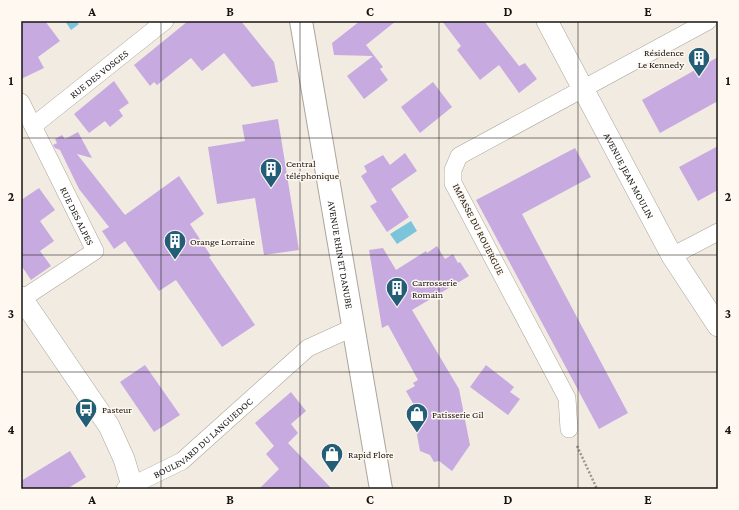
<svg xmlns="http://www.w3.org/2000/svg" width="739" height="510" font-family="'Crimson Pro',serif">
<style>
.water{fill:#7cc4db}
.building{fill:#c7abe0}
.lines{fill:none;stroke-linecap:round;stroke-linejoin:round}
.minor-casing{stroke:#aca59c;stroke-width:18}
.tertiary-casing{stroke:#aca59c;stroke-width:22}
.secondary-casing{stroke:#aca59c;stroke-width:24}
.path{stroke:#9b968f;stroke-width:2.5;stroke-dasharray:2 2;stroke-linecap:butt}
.minor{stroke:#fff;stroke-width:17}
.tertiary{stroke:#fff;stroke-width:21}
.secondary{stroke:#fff;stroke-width:22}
.grid{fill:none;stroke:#161410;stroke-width:1;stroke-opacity:0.55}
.labels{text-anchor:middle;stroke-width:3;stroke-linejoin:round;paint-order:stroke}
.poi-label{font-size:10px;fill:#161410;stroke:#fef8f1;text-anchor:start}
.street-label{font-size:10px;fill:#161410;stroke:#fef8f1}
.neatline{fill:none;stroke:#161410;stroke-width:1.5}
.grid-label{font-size:13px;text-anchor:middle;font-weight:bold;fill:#161410}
</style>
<rect width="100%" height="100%" fill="#f2ebe1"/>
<path class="water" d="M65,21H76L79,24L71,30Z
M411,221L417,231L397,244L390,234Z"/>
<path class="building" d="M21,21H45L60,41L38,57L44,68L21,79Z
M188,21H241L274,62L278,82L252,87L224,53L202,71L191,58L157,85L154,82L150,86L134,65Z
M360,21H396L366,45L383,67L380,69L388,80L364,99L347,76L373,56L334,55L332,43Z
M442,21H484L519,66L525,63L537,79L519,93L499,65L480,80L457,50L461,46Z
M718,57V101L660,133L642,100Z
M114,81L129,103L119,110L123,116L110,127L105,121L89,133L74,114Z
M433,82L452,107L420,133L401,107Z
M278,119L299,250L264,255L255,198L217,204L208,147L245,141L242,125Z
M78,132L92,158L77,154L125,215L179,176L204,214L190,224L211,256L209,257L255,325L222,347L176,280L159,291L125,241L114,249L102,231L109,227L79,189L60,150L55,148L53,145L57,143L55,139L62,135L65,139Z
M718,146V190L698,201L679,167Z
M575,148L591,177L522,214L628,413L599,429L476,200Z
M405,153L417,171L391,189L409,217L387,232L370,206L377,202L361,176L367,172L364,166L383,155L390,165Z
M39,188L55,210L40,221L54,241L40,251L51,266L31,280L21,265V200Z
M437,246L445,259L453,254L458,263L460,262L469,276L412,310L459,389L470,445L452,471L439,461L434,462L430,455L420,451L414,419L419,414L406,391L415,386L413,383L418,380L388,325L382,328L369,250L383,248L396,270L426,251L427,253Z
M145,365L180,415L154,432L120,382Z
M486,365L514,387L510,392L520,399L508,415L470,387Z
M291,392L306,411L291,424L298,433L288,443L332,489H259L279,469L266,454L274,446L255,423Z
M70,451L86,477L67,489H21V481Z"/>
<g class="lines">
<g class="minor-casing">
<g id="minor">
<path id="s1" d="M21,102L95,251L22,299"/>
<path id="s2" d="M33,126L165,21"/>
<path d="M672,256L718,232"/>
<path d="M569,429L567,398L453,183V170L459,156L708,21"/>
<path id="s3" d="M125,489L182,461L308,348L352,328"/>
</g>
</g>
<g class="tertiary-casing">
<g id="tertiary">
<path id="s4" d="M547,21L672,256L718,326"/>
<path d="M21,297L109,426L124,459L133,489"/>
</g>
</g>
<g class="secondary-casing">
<g id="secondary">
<path id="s5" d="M301,21L381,489"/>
</g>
</g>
<path class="path" d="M577,446L597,489"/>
<use href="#minor" class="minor"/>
<use href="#tertiary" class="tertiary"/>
<use href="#secondary" class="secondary"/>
</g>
<path class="grid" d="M161,21V489M300,21V489M439,21V489M578,21V489M21,138H718M21,255H718M21,372H718"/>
<defs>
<g id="building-pin" transform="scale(1.15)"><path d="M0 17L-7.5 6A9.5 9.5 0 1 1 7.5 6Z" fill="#235e76" stroke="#fef8f1"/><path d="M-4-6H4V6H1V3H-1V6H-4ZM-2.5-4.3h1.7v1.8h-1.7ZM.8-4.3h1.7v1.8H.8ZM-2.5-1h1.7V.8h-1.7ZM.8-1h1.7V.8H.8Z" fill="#fff"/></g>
<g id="bus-pin" transform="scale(1.15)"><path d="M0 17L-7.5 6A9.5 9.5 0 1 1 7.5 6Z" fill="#235e76" stroke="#fef8f1"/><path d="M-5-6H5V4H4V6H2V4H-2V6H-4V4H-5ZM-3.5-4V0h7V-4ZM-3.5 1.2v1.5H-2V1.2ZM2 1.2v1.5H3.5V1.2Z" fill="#fff"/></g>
<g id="shop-pin" transform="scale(1.15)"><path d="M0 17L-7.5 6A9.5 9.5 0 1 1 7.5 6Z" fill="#235e76" stroke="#fef8f1"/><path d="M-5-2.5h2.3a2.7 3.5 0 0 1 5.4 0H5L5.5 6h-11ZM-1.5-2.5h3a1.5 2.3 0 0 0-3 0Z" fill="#fff"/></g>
</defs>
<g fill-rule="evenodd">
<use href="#building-pin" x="699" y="58"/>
<use href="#building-pin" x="271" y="169"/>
<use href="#building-pin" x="175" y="241"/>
<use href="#building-pin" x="397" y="288"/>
<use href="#bus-pin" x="86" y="409"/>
<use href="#shop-pin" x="417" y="414"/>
<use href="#shop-pin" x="332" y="454"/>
</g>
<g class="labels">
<g class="poi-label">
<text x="684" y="56" text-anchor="end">Résidence<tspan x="684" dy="12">Le Kennedy</tspan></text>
<text x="286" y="167">Central<tspan x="286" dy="12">téléphonique</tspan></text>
<text x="190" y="245">Orange Lorraine</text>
<text x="412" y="286">Carrosserie<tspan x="412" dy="12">Romain</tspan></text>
<text x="102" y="413">Pasteur</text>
<text x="432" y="418">Patisserie Gil</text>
<text x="348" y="458">Rapid Flore</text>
</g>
<g class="street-label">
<text dy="4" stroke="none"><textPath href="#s2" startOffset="84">RUE DES VOSGES</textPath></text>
<text dy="4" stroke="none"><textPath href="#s4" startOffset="175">AVENUE JEAN MOULIN</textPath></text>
<text dy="4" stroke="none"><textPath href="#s1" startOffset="127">RUE DES ALPES</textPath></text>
<text transform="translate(479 229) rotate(63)" y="4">IMPASSE DU ROUERGUE</text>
<text dy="4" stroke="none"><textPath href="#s5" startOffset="237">AVENUE RHIN ET DANUBE</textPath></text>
<text dy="4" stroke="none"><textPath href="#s3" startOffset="94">BOULEVARD DU LANGUEDOC</textPath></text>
</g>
</g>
<rect width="739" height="510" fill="none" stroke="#fef8f1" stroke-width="44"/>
<rect x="22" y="22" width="695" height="466" class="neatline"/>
<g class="grid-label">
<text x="92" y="16">A</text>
<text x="230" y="16">B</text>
<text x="370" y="16">C</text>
<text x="508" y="16">D</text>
<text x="648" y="16">E</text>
<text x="11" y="85">1</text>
<text x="728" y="85">1</text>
<text x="11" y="201">2</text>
<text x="728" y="201">2</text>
<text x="11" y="318">3</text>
<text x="728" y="318">3</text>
<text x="11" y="434">4</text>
<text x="728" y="434">4</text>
<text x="92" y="504">A</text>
<text x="230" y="504">B</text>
<text x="370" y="504">C</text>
<text x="508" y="504">D</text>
<text x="648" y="504">E</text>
</g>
</svg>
